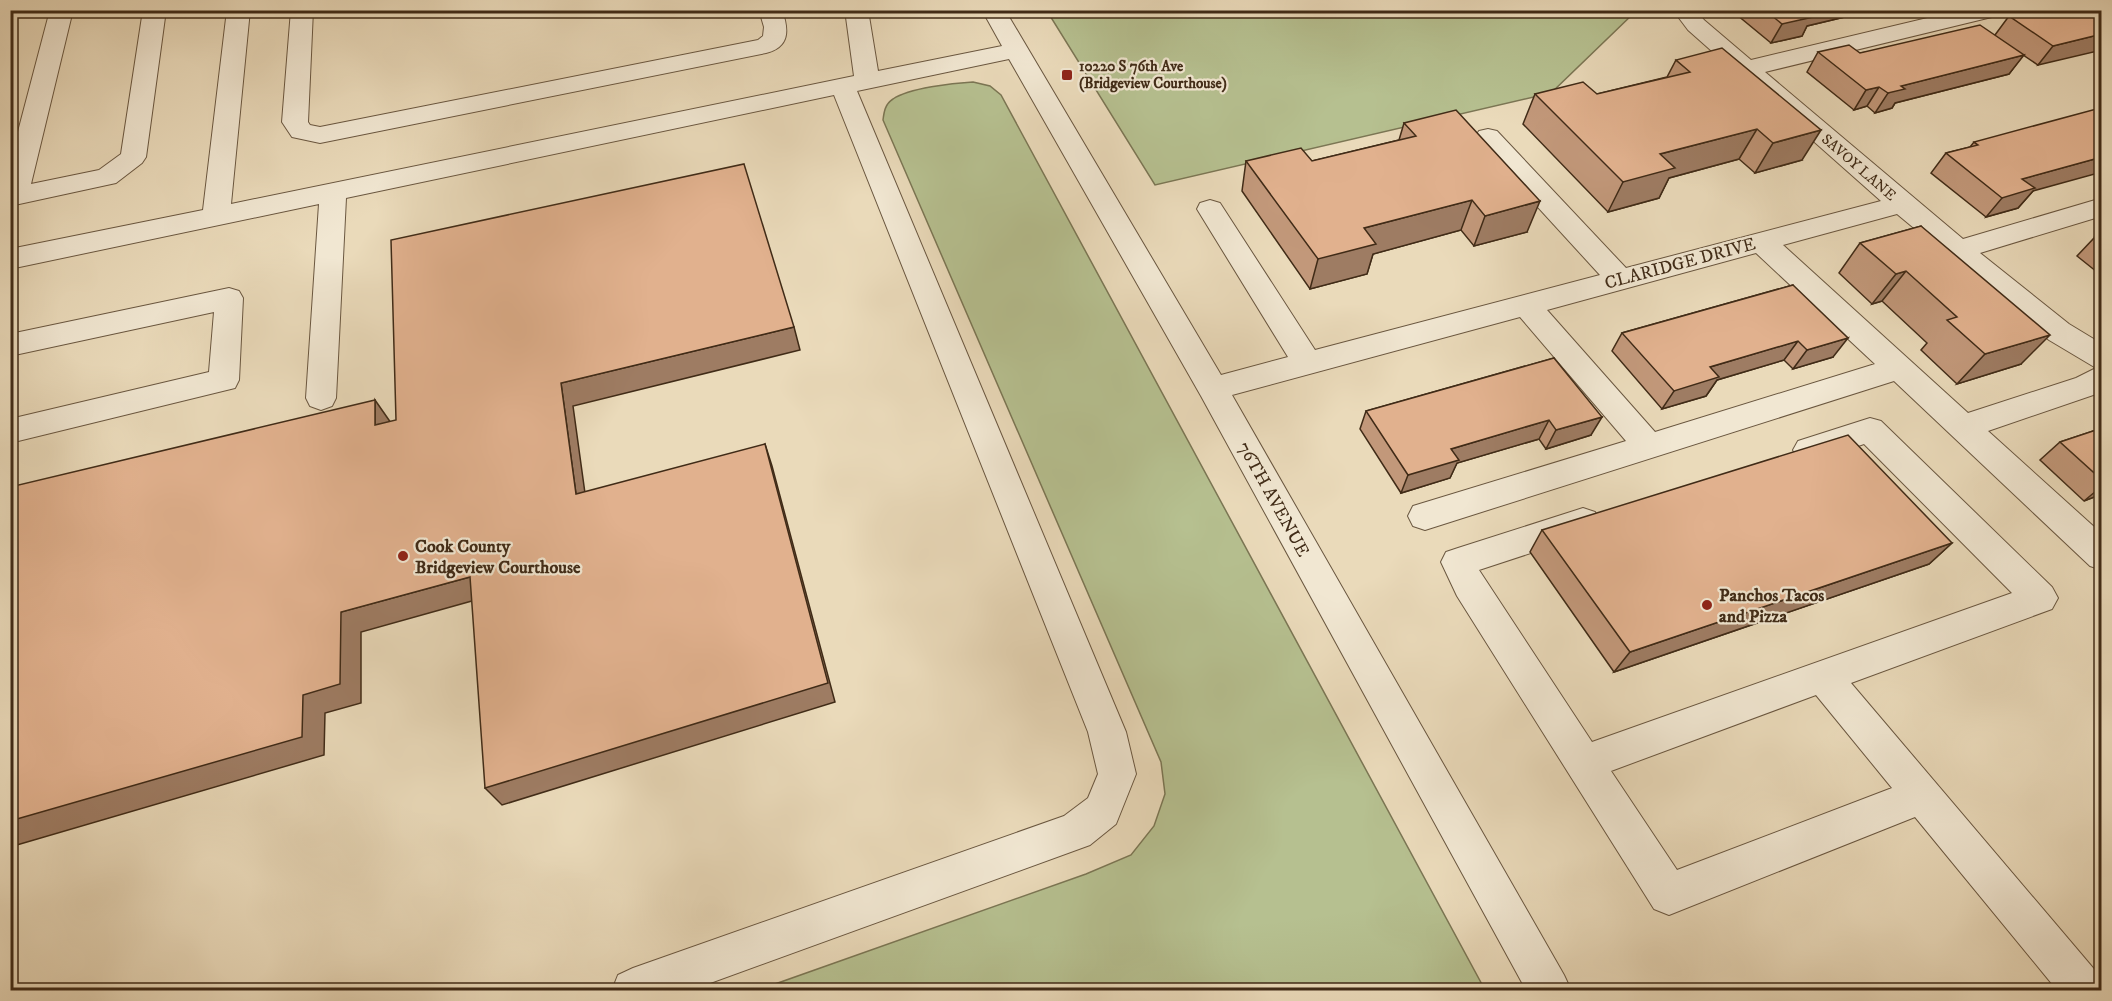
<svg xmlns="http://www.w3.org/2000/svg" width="2112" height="1001" font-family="'IM FELL DW Pica',serif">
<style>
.green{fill:#b6c090;stroke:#7b7654;stroke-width:1.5}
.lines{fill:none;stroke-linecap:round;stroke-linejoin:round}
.minor-casing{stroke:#6a5740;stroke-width:2}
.minor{fill:#f1e7d2;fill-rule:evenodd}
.wall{fill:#c2987a;stroke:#402b17;stroke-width:1.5}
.shaded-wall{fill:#9e7c63;stroke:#402b17;stroke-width:1.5}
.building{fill:#e1b18e;stroke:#402b17;stroke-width:1.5}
.poi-dot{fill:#8f2418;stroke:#f1e7d2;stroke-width:2}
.labels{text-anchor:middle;stroke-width:4.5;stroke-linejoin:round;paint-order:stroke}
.far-poi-label{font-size:15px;font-weight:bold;fill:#402b17;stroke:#f1e7d2;text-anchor:start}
.far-street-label{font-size:15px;fill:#402b17;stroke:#f1e7d2}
.street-label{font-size:18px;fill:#402b17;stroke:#f1e7d2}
.poi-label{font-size:18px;font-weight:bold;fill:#402b17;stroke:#f1e7d2;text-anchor:start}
</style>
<rect width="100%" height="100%" fill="#eadaba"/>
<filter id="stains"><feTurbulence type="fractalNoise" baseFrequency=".00333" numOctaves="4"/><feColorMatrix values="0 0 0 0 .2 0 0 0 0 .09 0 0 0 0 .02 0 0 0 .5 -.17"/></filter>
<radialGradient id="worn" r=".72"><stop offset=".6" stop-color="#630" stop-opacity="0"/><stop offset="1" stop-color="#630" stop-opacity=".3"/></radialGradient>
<path class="green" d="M1047,11H1636L1551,93L1155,185Z
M973,82L990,86L1001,95L1485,990H758L1086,874L1131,855L1154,826L1165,794L1161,762L883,120C884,112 885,104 893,99C909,88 953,83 973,82Z"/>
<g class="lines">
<g class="minor-casing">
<path id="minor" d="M50,10H73L31,184L99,170L121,154L143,10H166L146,157L142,163L116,183L10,206V162Z
M227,10H250L231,204L854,76L845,10H868L878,71L1002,46L982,10H1005L1221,375L1288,357L1197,209L1200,203L1210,200L1220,203L1315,350L1600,275L1479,143L1475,137L1479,131L1488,129L1497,131L1626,268L1881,201L1688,30L1673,10H1696L1704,20L1751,60L1961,10H2003L2000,15L1765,72L1963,239L2102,198V216L1980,253L2069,324L2102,344V392L1988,431L2102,534V570L2090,566L1894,381L1425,530L1413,526L1408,516L1413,506L1626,441L1520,317L1232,395L1564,975L1571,990H1526L1201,396L1009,59L857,91L1126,732L1136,774L1116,824L1090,845L691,990H612L618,975L633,968L1064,816L1088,798L1098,774L1088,732L834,95L346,198L336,398L332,406L321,410L310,406L306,398L319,204L10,269V249L203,210ZM1897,214L2049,340L2096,368L2076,378L1968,413L1783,245ZM1756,253L1875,364L1655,432L1547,310Z
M291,10H313L308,122L310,125L320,127L758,40L763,36L764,27L759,10H782C789,30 790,47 766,53L320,143L292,137L282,122Z
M229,288L239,291L243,298L239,380L235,388L10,443V419L209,372L214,312L10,356V334Z
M1870,418L1881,421L2052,587L2058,598L2052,609L1851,683L2099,975L2102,990H2057L1915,817L1669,915L1654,909L1457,596L1441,562L1446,552L1458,548L1583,508L1595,512L1600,522L1595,532L1479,570L1592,742L2012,593L1864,444L1809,463L1798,459L1793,450L1798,441ZM1816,695L1892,788L1677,870L1611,771Z"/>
</g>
<use href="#minor" class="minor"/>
</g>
<path class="wall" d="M1731,10H1874L1807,26L1802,36L1771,43Z
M2102,10L2038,65L2023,55L2009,74L1895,103L1892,108L1875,113L1867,106L1854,110L1807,72L1818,52L1860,53L1995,35L2009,16Z
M1676,60L1802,160L1755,173L1739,159L1669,178L1659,198L1608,212L1523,124L1535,94H1597L1667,77Z
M1404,123L1527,232L1474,246L1461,230L1373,254L1367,274L1310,289L1242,191L1246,161H1312L1399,140Z
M1974,142L2033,191L2018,208L1986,217L1931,173L1946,153L1970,147Z
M1921,226L2021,364L1957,384L1921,350L1927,343L1882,301L1872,304L1839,273L1860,243Z
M2102,235V276L2077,256L2095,237Z
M1793,285L1833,357L1793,369L1784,360L1717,380L1706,396L1662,409L1612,351L1622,333Z
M1554,358L1591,435L1546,449L1539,439L1457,463L1450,478L1401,493L1360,429L1366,411Z
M2102,428V494L2084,501L2040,460L2060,442Z
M1542,530L1952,543L1929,564L1614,672L1530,552Z"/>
<path class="shaded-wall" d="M1804,10H1874L1807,26L1802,36L1771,43L1782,24Z
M2102,34V50L2038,65L2053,46Z
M2024,55L2009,74L1895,103L1892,108L1875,113L1888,93L1901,86Z
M1879,87L1867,106L1854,110L1866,90Z
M1757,129L1739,159L1669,178L1659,198L1608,212L1623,182L1660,154Z
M1821,130L1802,160L1755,173L1773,143Z
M2102,157V172L2033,191L2018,208L1986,217L2002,198L2022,179Z
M1472,200L1461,230L1373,254L1367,274L1310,289L1318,259L1364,228Z
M1540,201L1527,232L1474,246L1485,216Z
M1906,271L1882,301L1872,304L1896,274Z
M794,327L800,350L573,406L588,515L576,494L561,383Z
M2050,335L2021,364L1957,384L1985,354Z
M1848,338L1833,357L1793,369L1807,350Z
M1798,341L1784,360L1717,380L1706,396L1662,409L1674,391L1710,367Z
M375,400L391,423L375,425Z
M1602,417L1591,435L1546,449L1556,430Z
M1549,420L1539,439L1457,463L1450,478L1401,493L1408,475L1451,449Z
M765,444L772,466L835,702L502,805L485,788Z
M2102,486V494L2084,501Z
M1952,543L1929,564L1614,672L1630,652Z
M470,577L486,597L361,632V703L325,713L324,755L10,847V821L303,695L341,612Z"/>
<path class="building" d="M1765,10H1805L1813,17L1782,24Z
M2033,10H2102V34L2053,46L2009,16Z
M1980,25L2024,55L1901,86L1905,89L1888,93L1879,87L1866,90L1818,52L1849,45L1860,53Z
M1722,48L1821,130L1773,143L1757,129L1660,154L1675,168L1623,182L1535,94L1583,82L1597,94L1690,72L1676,60Z
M2100,108L2102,109V157L2022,179L2035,188L2002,198L1946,153L1978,145L1974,142Z
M1456,110L1540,201L1485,216L1472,200L1364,228L1376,244L1318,259L1246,161L1301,148L1312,161L1416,136L1404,123Z
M744,164L794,327L561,383L576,494L765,444L828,683L485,788L470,577L341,612L340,684L303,695L302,737L10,821V487L375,400V425L396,420L391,240Z
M1921,226L2050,335L1985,354L1947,320L1957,317L1906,271L1896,274L1860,243Z
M2102,235V242L2095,237Z
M1793,285L1848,338L1807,350L1798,341L1710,367L1719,377L1674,391L1622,333Z
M1554,358L1602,417L1556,430L1549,420L1451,449L1459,460L1408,475L1366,411Z
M2102,428V480L2060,442Z
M1848,435L1952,543L1630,652L1542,530Z"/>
<g class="poi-dot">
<rect x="1061" y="69" width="12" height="12" rx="3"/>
<circle cx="403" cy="556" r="6"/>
<circle cx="1707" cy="605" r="6"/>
</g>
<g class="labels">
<g class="far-poi-label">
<text x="1079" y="71">10220 S 76th Ave<tspan x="1079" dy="17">(Bridgeview Courthouse)</tspan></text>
</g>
<g class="far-street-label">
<text transform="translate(1859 167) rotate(41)" y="5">SAVOY LANE</text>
</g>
<g class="street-label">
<text transform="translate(1680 263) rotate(-15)" y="6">CLARIDGE DRIVE</text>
<text transform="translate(1274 499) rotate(61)" y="6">76TH AVENUE</text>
</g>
<g class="poi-label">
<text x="415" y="552">Cook County<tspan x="415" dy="21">Bridgeview Courthouse</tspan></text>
<text x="1719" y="601">Panchos Tacos<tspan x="1719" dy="21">and Pizza</tspan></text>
</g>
</g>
<rect width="2112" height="1001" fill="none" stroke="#eadaba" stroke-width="36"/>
<rect x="12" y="12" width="2088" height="977" fill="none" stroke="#402b17" stroke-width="3"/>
<rect x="18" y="18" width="2076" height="965" fill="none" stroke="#402b17" stroke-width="1.5"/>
<rect width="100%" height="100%" filter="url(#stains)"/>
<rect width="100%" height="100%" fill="url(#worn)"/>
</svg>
